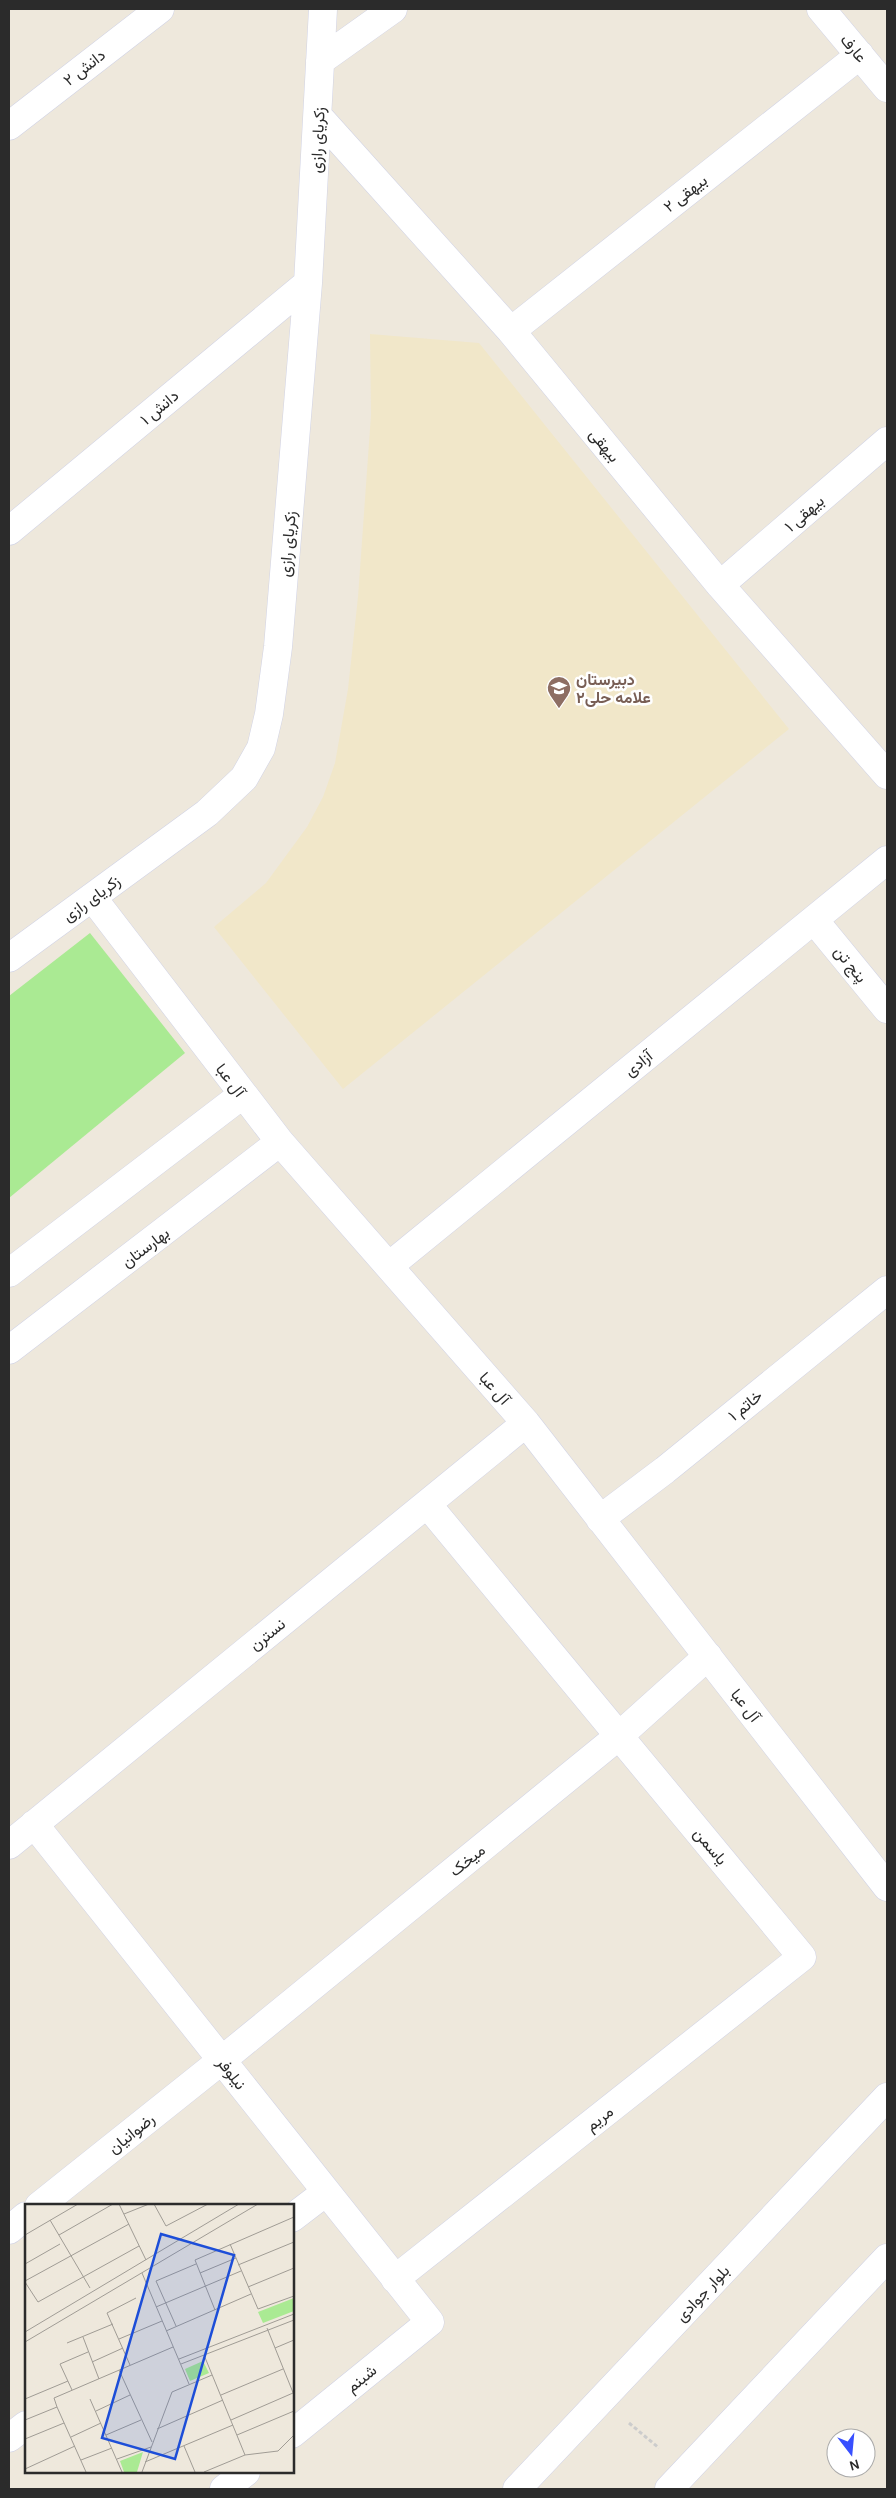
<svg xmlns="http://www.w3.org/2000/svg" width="896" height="2498" font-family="Karla,Vazirmatn,sans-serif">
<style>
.education{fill:#f1e7c9}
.green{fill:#aaea93}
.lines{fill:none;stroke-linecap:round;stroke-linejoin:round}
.street-casing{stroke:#d1d3e5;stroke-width:29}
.secondary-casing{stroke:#d1d3e5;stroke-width:29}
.path{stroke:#ccc;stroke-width:3;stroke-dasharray:4 2.5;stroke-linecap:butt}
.street{stroke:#fff;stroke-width:28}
.secondary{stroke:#fff;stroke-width:28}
.labels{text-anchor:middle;stroke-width:5;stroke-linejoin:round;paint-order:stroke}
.street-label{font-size:16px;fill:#2b2b2b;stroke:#fff}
.education-label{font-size:16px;font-weight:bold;fill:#785e54;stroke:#fff;text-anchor:start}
.inset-road{fill:none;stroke:#a09c95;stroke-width:1}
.view{fill:#1d4ed8;fill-opacity:0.15;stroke:#1d4ed8;stroke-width:2.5}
.inset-edge{fill:none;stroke:#2b2b2b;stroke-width:2.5}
</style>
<rect width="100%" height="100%" fill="#eee8dc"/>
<path class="education" d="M370,334L479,343L789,729L343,1089L214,927L266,883L307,827L323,797L335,763L348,689L358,597L371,415Z"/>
<path class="green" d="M90,933L185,1053L9,1198V996Z"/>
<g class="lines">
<g class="street-casing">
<path id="street" d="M821,9L887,88
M320,61L393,9
M319,117L511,331L720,585L887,775
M9,126L160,9
M511,331L860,55
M9,531L308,283
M720,585L887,441
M92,897L280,1142L526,1423L887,1887
M814,920L887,1009
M9,958L207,813L244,778L261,748L269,714L278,647L308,283L323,9
M389,1266L887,860
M9,1273L242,1095
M9,1350L280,1142
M600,1519L665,1470L887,1290
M34,1824L430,2322L292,2434
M9,1845L526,1423
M39,2206L222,2060L620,1735L708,1656
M292,2218L326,2192
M9,2230L26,2216
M395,2279L802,1957L427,1504
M9,2438L26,2425
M224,2489L246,2472"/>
</g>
<g class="secondary-casing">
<path id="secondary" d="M517,2489L887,2097
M669,2489L887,2258"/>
</g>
<path class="path" d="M629,2423L659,2448"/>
<use href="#street" class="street"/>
<use href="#secondary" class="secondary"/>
</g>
<defs>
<g id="school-pin" transform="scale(1.25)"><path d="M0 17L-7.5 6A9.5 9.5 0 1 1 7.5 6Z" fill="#8d6e63" stroke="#fff"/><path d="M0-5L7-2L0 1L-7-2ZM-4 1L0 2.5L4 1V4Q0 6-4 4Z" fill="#fff"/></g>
</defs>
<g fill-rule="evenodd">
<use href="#school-pin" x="559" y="688"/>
</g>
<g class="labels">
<g class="street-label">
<text transform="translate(854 48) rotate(50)" y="6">عارف</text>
<text transform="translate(84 67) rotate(-38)" y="6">دانش ۲</text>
<text transform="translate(317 140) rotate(-87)" y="6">زکریای رازی</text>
<text transform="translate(685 193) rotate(-38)" y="6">بیهقی ۲</text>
<text transform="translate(159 407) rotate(-40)" y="6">دانش ۱</text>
<text transform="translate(605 445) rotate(51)" y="6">بیهقی</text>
<text transform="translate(804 513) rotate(-41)" y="6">بیهقی ۱</text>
<text transform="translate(287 544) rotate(-85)" y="6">زکریای رازی</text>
<text transform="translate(91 898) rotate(-36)" y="6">زکریای رازی</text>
<text transform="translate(851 964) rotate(51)" y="6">پنج تن</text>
<text transform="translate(638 1063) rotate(-39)" y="6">آزادی</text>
<text transform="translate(231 1080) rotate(53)" y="6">آل عبا</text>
<text transform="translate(145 1247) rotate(-37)" y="6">بهارستان</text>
<text transform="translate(495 1388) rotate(49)" y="6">آل عبا</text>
<text transform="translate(745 1405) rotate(-39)" y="6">خاتم ۱</text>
<text transform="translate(267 1634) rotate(-39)" y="6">نسترن</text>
<text transform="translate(746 1705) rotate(52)" y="6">آل عبا</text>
<text transform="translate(711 1846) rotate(50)" y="6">یاسمن</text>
<text transform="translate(467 1860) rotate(-39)" y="6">میخک</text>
<text transform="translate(232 2073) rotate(52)" y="6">نیلوفر</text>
<text transform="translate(599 2118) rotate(-38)" y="6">مریم</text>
<text transform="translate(131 2133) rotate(-39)" y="6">رضوانیان</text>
<text transform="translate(702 2293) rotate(-47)" y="6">بلوار جوادی</text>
<text transform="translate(361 2378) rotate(-39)" y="6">شبنم</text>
</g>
<g class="education-label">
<text x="576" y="685">دبیرستان<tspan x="576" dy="18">علامه حلی۲</tspan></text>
</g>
</g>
<g transform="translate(25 2204)">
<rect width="269" height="269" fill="#eee8dc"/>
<path d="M269,94V107L238,119L233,108ZM178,157L184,169L165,177L160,165ZM118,248L112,268H99L95,257Z" fill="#aaea93"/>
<path class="inset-road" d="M94,0L121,56M129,0L141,22L183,0M99,10L124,0M25,16L65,84M0,31L53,0M34,31L88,0M205,40L233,105L269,92M0,60L35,40M213,61L269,38M117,69L164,180M175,69L211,54M0,77L104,20M0,78L13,98L114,42M223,83L269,64M131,103L216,67M190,106L170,56L269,13M151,122L131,77L171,60M242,124L269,191M141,127L226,90M0,128L214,0M58,133L74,175M94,135L137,117M0,138L233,0M42,139L88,120M250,144L269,136M179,151L220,251M154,155L269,110M67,158L98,144M156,160L269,116M105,161L82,109L111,94M94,166L127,238M47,186L35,160L63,148M196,191L258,165M0,195L43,177M65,195L97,268M32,203L61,268M71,207L105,191M0,216L32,203L29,194L148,143M206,216L268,189M132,225L198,196M81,231L116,216M212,231L269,207M46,233L76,219M0,235L39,219M159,242L170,268M92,255L126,243M56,256L87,244M120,258L208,221M0,265L50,242M117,268L147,188L187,171M179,268L220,251L253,247L269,231"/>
<path class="view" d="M136,30L209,51L150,255L77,234Z"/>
<rect width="269" height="269" class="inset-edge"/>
</g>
<rect width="896" height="2498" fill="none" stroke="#2b2b2b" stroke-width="20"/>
<g transform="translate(851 2453) rotate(164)"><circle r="24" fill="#ffffff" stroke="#aaaaaa"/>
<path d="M0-4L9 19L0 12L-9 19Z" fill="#384fff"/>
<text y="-8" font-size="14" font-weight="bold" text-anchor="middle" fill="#2b2b2b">N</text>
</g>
</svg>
